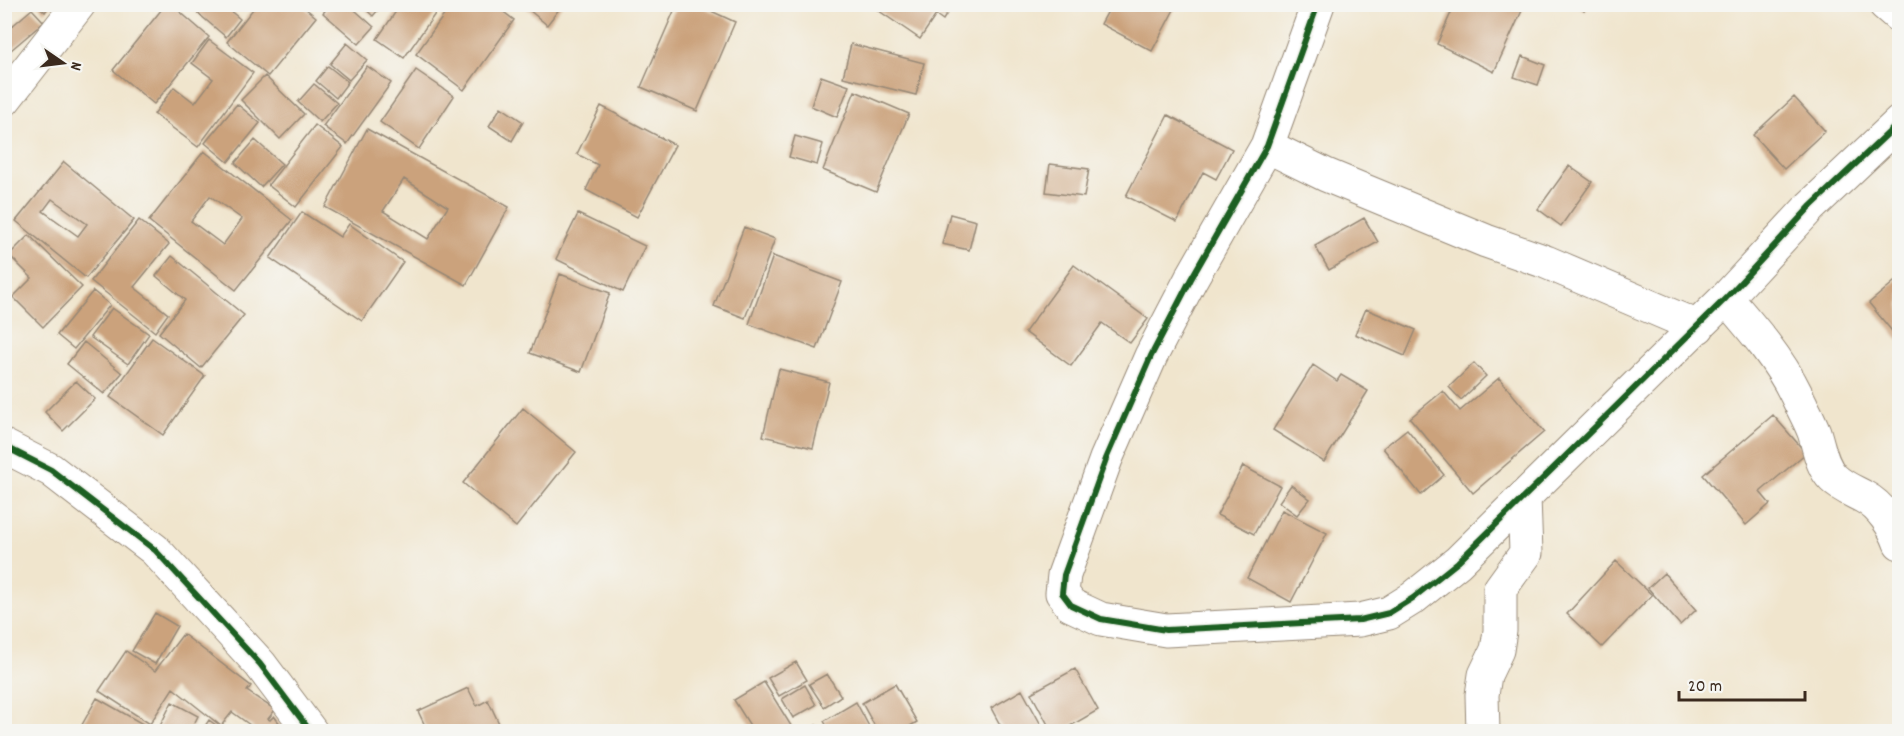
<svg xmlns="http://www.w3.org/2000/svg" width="1904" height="736" font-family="Dekko,sans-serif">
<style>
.building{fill:#cba27c;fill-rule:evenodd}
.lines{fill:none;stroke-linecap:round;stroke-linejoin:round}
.minor-casing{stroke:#968876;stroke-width:35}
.minor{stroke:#fff;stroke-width:33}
.cycleway-casing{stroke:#f6f6f2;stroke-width:10}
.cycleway{stroke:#1b5e20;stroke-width:6}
</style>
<rect width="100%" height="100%" fill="#f6f6f2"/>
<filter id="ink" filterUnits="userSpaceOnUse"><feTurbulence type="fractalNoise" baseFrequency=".0167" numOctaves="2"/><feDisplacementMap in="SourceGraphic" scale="12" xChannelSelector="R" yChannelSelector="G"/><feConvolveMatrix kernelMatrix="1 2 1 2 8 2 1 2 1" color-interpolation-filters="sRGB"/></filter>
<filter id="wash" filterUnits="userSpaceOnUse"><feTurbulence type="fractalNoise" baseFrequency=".008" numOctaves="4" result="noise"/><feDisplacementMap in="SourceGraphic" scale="24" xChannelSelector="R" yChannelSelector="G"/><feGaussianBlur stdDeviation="1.35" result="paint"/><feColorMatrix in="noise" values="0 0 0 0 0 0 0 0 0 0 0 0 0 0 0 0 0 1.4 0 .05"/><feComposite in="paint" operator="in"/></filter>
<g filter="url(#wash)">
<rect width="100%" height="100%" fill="#f0e5cd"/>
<g id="blocks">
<path class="building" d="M37,4H51L45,12Z
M166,4H171L209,37L154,104L113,70Z
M187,4H222L240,19L226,37Z
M257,4H300L316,17L268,76L227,42Z
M331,4H348L374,27L359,44L323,13Z
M360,4H383L373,16Z
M401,4H442L404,58L377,39Z
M452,4H493L514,20L464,90L416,54Z
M522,4H563L547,25Z
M677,4H696L735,22L697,111L641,87Z
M869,4H953L943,20L936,15L920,39Z
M1112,4H1177L1152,51L1101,24Z
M1455,4H1525L1494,72L1437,44Z
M1577,4H1589L1584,11Z
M32,9L44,22L4,56V33Z
M209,40L253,73L198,147L154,114L174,87L195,103L213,79L192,63Z
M347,43L367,60L349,80L330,64Z
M851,44L924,63L916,95L843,77Z
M1522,56L1545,65L1538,85L1514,77Z
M328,66L348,82L336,98L316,81Z
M367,66L391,83L347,144L323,126Z
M416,70L454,96L419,149L380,122Z
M265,76L304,114L280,139L241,100Z
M821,76L849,86L837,117L811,106Z
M314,84L337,103L320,122L298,102Z
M855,91L909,114L876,192L823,170Z
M1794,97L1825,131L1784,169L1753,135Z
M237,104L260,123L228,162L205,143Z
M601,106L675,145L637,217L586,190L598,165L577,154Z
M501,107L523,122L512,141L489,126Z
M1168,115L1232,149L1216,179L1203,172L1177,222L1126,196Z
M315,125L343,147L296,207L268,185Z
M367,129L509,207L466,285L325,207ZM404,179L448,207L428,239L383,211Z
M795,136L823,144L817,165L789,157Z
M255,140L282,164L261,187L235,163Z
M204,151L292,220L236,290L149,221ZM210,196L242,219L223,245L191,221Z
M64,162L134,220L86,278L16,221ZM52,199L87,224L78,236L43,211Z
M1050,164L1089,169L1084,197L1046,192Z
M1569,166L1592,182L1561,226L1538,209Z
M302,212L340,237L349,224L403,262L362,321L270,258Z
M578,214L645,246L623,292L556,259Z
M950,214L976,221L969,250L942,244Z
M1364,218L1378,242L1329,270L1315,246Z
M139,220L169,244L134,287L168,314L155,332L91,281Z
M744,227L775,239L745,318L714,306Z
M29,235L82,287L43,327L13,297L32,278L9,255Z
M172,256L244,315L201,368L159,333L185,300L156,276Z
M773,256L842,282L817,349L749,324Z
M1074,265L1148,319L1130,343L1102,323L1071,366L1025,332Z
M560,274L610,293L581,372L530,353Z
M1900,277V341L1869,303Z
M93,291L110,305L74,349L57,335Z
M112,308L149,334L128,364L90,337Z
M1366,309L1416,330L1405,356L1355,334Z
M152,338L205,376L163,435L110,397Z
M84,342L122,373L104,394L67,364Z
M1474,363L1486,376L1461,400L1449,387Z
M1313,365L1337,381L1341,375L1368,391L1324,462L1273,430Z
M779,369L829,382L813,448L763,436Z
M1499,378L1544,432L1473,493L1410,418L1443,391L1460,411Z
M76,381L95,399L63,431L45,412Z
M523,408L576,452L516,527L463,483Z
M1773,415L1806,453L1760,492L1770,504L1746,525L1703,475Z
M1407,429L1444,475L1421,495L1383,448Z
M1243,466L1280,486L1254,534L1217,515Z
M1291,485L1310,499L1297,515L1279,502Z
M1282,510L1327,533L1291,602L1247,578Z
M1616,561L1652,595L1602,647L1567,614Z
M1664,573L1696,610L1680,625L1648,588Z
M155,613L177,626L155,664L132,651Z
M183,634L251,686L247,691L275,710L268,719L270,720L274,716L286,732H249L254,728L232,712L221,726L173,688L150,724L99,691L126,651L155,671Z
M796,662L807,680L779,696L768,678Z
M1075,669L1098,710L1060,732H1052L1031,693Z
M827,674L841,696L824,707L809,684Z
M764,682L793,729L788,732H754L734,700Z
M895,684L917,722L900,732H878L862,703Z
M805,685L816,705L793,718L782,699Z
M468,688L477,706L488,700L503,732H428L418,711Z
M1022,690L1045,732H1004L991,708Z
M97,698L148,727L146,732H78Z
M172,702L198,716L190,732H157Z
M856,702L872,732H830L824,721Z
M209,720L225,732H201Z
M816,725L820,732H806Z"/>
</g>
</g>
<g filter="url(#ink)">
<use href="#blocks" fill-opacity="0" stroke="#968876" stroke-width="1.5"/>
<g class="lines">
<g class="minor-casing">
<path id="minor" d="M1318,4L1267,146L1191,279L1151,356L1106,459L1064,575L1062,593L1071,605L1101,619L1166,630L1360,620L1389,613L1413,598L1458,562L1726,298L1810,207L1900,122
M1885,4L1900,17
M4,100L79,4
M1267,146L1326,175L1486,241L1546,262L1698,327
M1726,298C1752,328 1779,359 1796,394C1802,407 1809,419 1814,432C1819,447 1821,466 1833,478C1842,487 1853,491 1864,497C1881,506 1894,526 1900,543
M4,446L51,470L155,550L260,664L311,732
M1483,732L1482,695L1485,675L1497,650L1500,631V589L1526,553L1524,497"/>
</g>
<use href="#minor" class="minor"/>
<g class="cycleway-casing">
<path id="cycleway" d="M1318,4L1267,146L1191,279L1151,356L1106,459L1064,575L1062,593L1071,605L1101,619L1166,630L1360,620L1389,613L1413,598L1458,562L1726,298L1810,207L1900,122
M4,446L51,470L155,550L260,664L311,732"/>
</g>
<use href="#cycleway" class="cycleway"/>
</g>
</g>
<rect width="1904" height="736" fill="none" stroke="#f6f6f2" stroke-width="24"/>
<g transform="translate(63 63) rotate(104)" stroke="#f6f6f2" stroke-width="4.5" paint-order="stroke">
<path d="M0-4.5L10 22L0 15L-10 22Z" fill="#3b2a1e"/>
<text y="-9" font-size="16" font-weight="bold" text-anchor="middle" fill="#3b2a1e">N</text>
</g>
<path d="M1679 691v9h126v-9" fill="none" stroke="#3b2a1e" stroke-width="3"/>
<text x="1688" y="691" font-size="18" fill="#3b2a1e" stroke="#f6f6f2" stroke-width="4.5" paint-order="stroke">20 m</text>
</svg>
